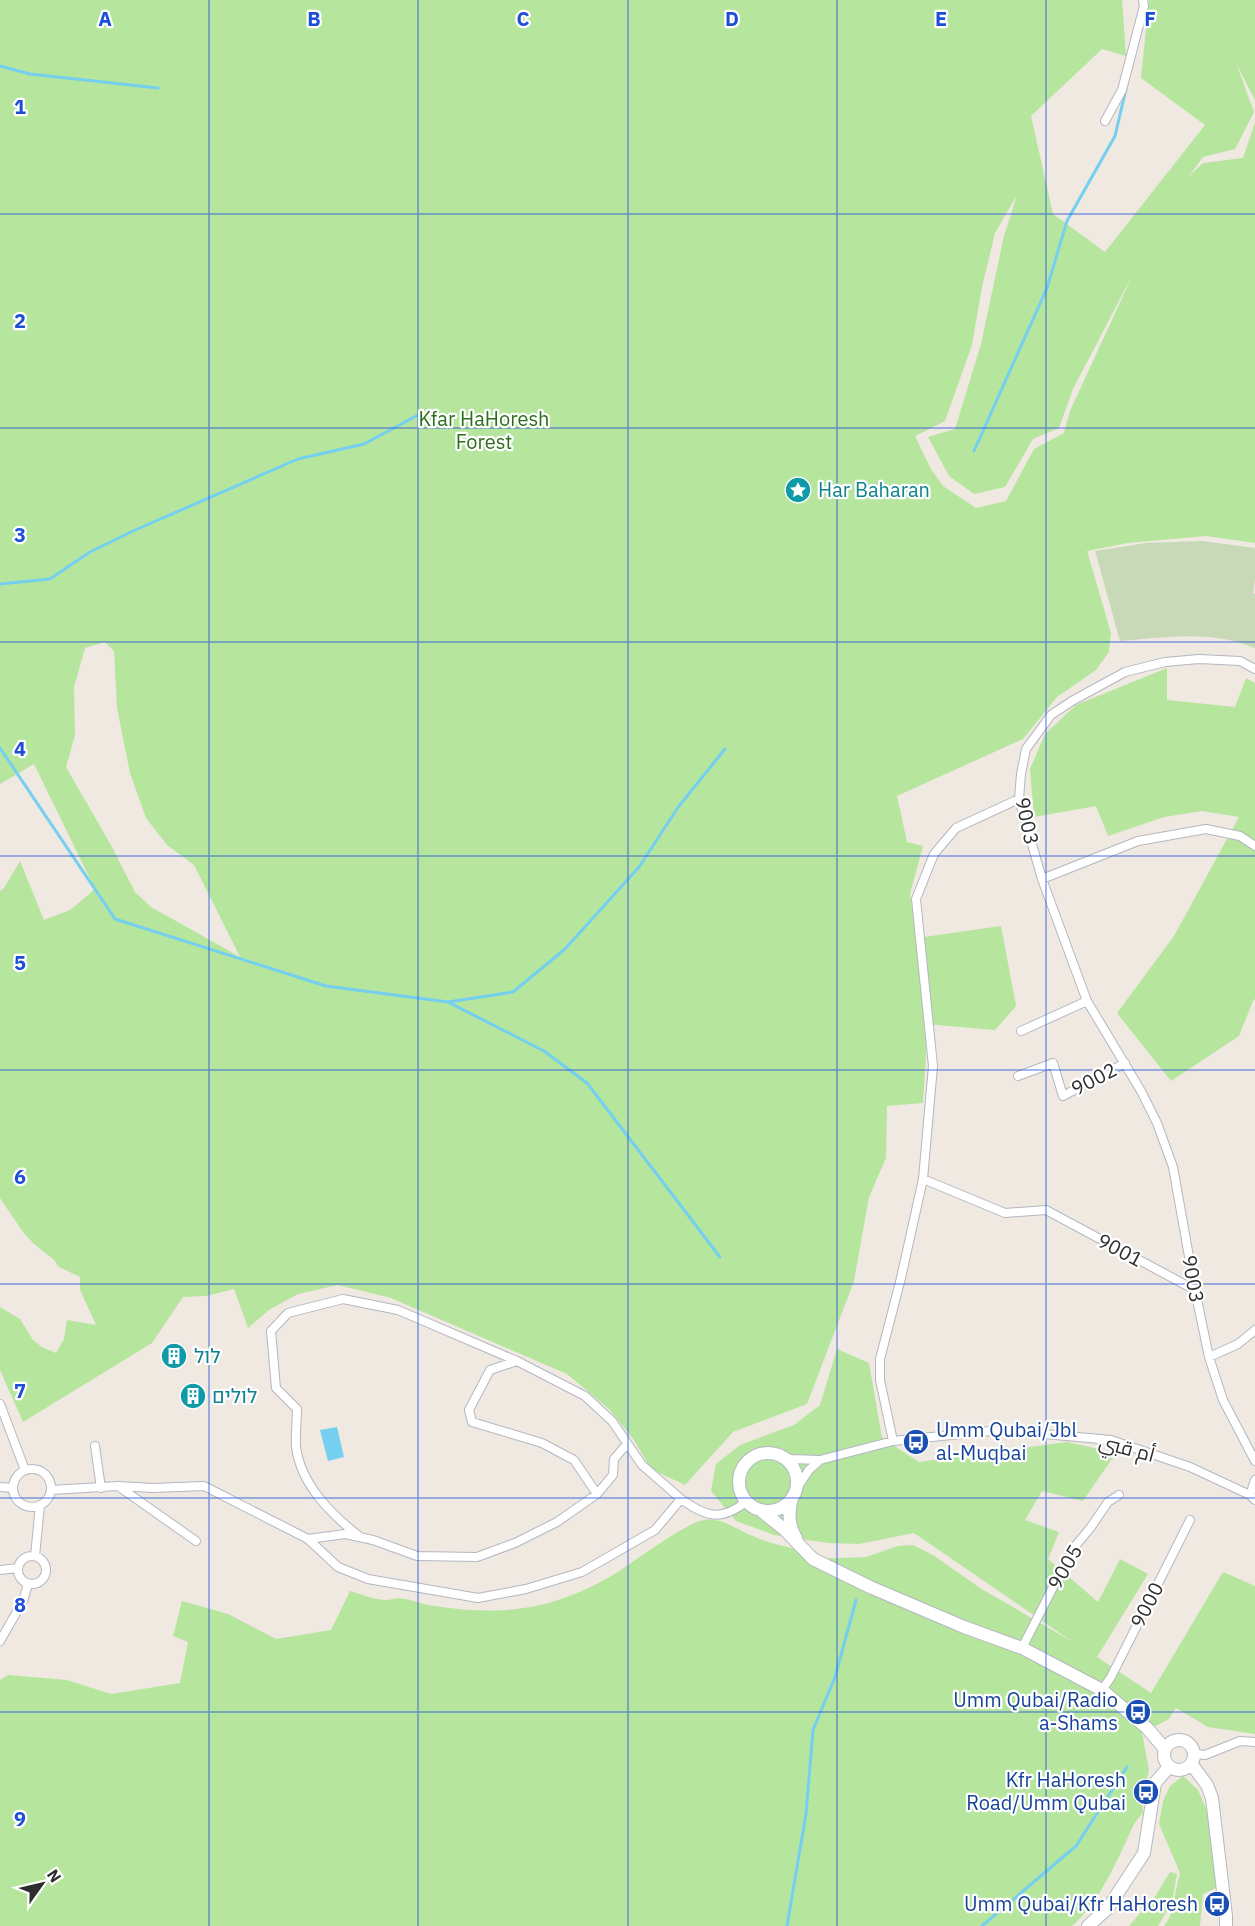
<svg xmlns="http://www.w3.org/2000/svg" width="1255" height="1926" font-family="'IBM Plex Sans',Cairo,Heebo,sans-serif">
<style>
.green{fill:#b6e59e;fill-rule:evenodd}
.cemetery{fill:#c8d9b8}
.water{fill:#75cff0}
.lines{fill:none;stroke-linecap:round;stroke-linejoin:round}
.stream{stroke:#75cff0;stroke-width:3}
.street-casing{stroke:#b4b7c1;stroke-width:10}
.secondary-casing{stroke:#b4b7c1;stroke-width:14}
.street{stroke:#fff;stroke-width:8}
.secondary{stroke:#fff;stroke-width:12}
.grid{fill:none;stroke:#1d4ed8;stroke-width:1.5;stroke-opacity:0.55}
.labels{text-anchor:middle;stroke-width:4.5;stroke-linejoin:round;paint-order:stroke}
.park-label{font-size:20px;fill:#2c6e1b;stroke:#fff}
.culture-label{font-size:20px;fill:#0d838f;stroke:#fff;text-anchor:start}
.street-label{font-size:20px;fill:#2e2e2e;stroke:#fff}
.transit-label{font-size:20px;fill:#164399;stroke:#fff;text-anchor:end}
.grid-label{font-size:20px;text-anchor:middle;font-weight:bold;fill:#1d4ed8;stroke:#fff;stroke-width:4.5;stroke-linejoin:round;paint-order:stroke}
</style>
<rect width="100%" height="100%" fill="#efe9e1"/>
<path class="green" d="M0,0H1122L1126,56L1102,49L1031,116L1053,214L1105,252L1205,125L1141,78L1149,0H1255V100L1236,63L1254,112L1235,149L1203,157L1189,176L1203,163L1243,158L1255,122V543L1206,536L1128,543L1087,551L1111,633L1109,652L1096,670L1057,697L1023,739L897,796L907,842L923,846L910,894L917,938L1001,926L1016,1006L995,1030L926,1024V1053L923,1103L887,1106L886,1158L869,1197L854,1281L807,1404L733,1432L685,1485L651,1469L634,1440L609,1409L567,1374L391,1298L338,1285L298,1294L269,1310L248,1328L234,1289L206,1296L183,1297L152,1343L23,1422L0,1370V1307L20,1319L33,1340L42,1347L56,1353L64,1339L67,1320L96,1325L80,1290V1277L59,1267L54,1260L33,1243L23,1232L0,1198V891L4,888L20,861L44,920L70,910L95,889L34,764L0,784ZM1017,195L1004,236L981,344L955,429L928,437L949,476L974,494L1005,487L1033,439L1059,428L1073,389L1133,274L1070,411L1064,433L1034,449L1006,501L976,508L943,486L931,469L915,436L945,421L972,345L982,287L995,233ZM105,642L114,651L117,708L130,773L146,818L167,845L194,865L240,957L151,907L135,892L112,847L66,767L75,735L74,687L85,648Z
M1167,668V700L1235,707L1246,678L1255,683V999L1253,1001L1239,1036L1171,1081L1117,1013L1174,936L1239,817L1202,811L1164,817L1108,836L1096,806L1034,817L1030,769L1045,734L1076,705Z
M837,1349L869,1363L882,1438L919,1462L1067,1442L1116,1453L1083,1501L1042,1491L1025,1520L1059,1532L1048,1559L1098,1602L1120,1559L1148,1574L1097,1657L1151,1693L1223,1572L1255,1586V1734L1208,1727L1176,1708L1169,1719L1142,1733L1149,1770L1142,1799L1143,1813C1133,1822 1130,1834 1124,1846C1110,1875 1096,1905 1072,1926H0V1680L8,1675L67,1680L111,1694L180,1683L188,1642L173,1636L182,1601L228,1614L276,1639L331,1630L350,1591C361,1594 375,1600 386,1600C392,1600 397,1597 404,1599C414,1600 424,1605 435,1606C506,1617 557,1609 618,1572C636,1560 687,1522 704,1520C722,1517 739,1531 755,1537C775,1545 795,1549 817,1552L814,1559L866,1557L898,1546L913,1545L933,1555L980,1588L1073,1642L914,1533L859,1544L828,1543L774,1535L736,1521L711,1491L716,1464L740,1445L794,1425L820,1405Z
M1183,1776L1198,1790L1208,1813L1216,1888L1203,1894L1200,1926H1164L1170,1917L1180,1873L1159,1824L1163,1801L1170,1786Z
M1170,1872L1177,1874L1172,1902L1158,1926H1129L1156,1895Z"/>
<path class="cemetery" d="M1202,541L1255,548V580L1253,593L1255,594V648C1211,630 1166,637 1120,641L1095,551L1146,543Z"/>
<path class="water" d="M337,1427L344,1457L328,1461L320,1430Z"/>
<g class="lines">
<path class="stream" d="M0,66L30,74L158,88
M974,451L1047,288L1067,221L1115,136L1126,89
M0,584L50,579L90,552L133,531L298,459L364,444L420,414
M0,748L115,919L326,986L448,1002L513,992L565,949L639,867L679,806L725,749
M450,1003L544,1051L587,1083L720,1257
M787,1926L806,1814L813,1730L835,1677L856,1600
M982,1926L1076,1846L1127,1767"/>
<g class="street-casing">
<path id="street" d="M1105,121L1122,90L1144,6L1143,0
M1255,669L1240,661L1199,659L1165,662L1125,672L1072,701L1051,715L1026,749L1021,774L1019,799L1042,879L1087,1001L1141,1091L1157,1123L1173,1167L1195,1290L1209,1357L1223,1400L1255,1461
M1042,879L1138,841L1206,829L1240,836L1255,846
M1021,1031L1087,1001
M1018,1076L1053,1063L1063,1096L1125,1063
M923,1179L1005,1213L1046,1210L1195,1290
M1209,1357L1238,1344L1255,1330
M0,1404L25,1470
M893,1441L880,1380V1359L901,1278L923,1179L933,1066L916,899L934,854L956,828L1019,799
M627,1444L614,1459L613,1475L597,1494L574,1460L542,1443L472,1422L469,1410L490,1370L517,1361L585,1396L612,1421L642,1465L681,1499
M95,1446L101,1488
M780,1455L791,1459L820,1460L893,1441L1000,1430L1111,1440L1190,1467L1250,1495
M13 1488a19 19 0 1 1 38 0a19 19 0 1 1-38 0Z
M1255,1480L1250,1495L1255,1500
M118,1486L153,1488L204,1486L308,1539L338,1567L368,1579L478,1598L526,1589L582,1572L655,1530L681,1499C706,1517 721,1522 747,1501
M0,1487L13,1488
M797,1488L809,1470L819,1461
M51,1490L118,1486L196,1541
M360,1537C332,1515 301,1485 296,1447C295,1435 297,1422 297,1409L276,1388L271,1331L288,1313L343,1299L398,1310L517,1361
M308,1539L345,1534L373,1540L417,1556L477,1557L515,1543L557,1522L597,1494
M18 1570a14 14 0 1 1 28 0a14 14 0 1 1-28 0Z
M35,1556L40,1505
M0,1570L18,1568
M0,1641L23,1601L28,1584
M1022,1648L1072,1550L1091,1527L1108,1502L1119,1495
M1102,1690L1111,1677L1190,1520
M1195,1754L1205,1755L1240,1741L1255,1742"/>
</g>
<g class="secondary-casing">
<path id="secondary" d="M739 1482a29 29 0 1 1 58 0a29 29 0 1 1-58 0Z
M792,1498C788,1512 788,1525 796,1538
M760,1510L784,1529L813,1559L870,1587L964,1627L1022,1648L1102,1690L1147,1728L1165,1749
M1164 1755a15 15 0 1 1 30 0a15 15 0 1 1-30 0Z
M1192,1765L1207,1785L1212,1798L1226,1916V1926
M1088,1926L1108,1908L1144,1853L1155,1783L1169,1767"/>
</g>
<use href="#street" class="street"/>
<use href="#secondary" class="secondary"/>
</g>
<path class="grid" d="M209,0V1926M418,0V1926M628,0V1926M837,0V1926M1046,0V1926M0,214H1255M0,428H1255M0,642H1255M0,856H1255M0,1070H1255M0,1284H1255M0,1498H1255M0,1712H1255"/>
<defs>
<g id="sight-disc" transform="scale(1.35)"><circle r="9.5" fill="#0f9aa8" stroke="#fff"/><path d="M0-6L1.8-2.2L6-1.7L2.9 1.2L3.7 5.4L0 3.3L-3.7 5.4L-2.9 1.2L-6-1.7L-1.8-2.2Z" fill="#fff"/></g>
<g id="building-disc" transform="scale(1.35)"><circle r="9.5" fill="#0f9aa8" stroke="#fff"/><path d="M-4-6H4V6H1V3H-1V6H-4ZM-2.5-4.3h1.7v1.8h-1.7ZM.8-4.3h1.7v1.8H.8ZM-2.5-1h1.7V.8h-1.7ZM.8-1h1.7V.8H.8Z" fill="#fff"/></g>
<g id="bus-disc" transform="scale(1.35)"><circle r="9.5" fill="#1a4fb4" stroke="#fff"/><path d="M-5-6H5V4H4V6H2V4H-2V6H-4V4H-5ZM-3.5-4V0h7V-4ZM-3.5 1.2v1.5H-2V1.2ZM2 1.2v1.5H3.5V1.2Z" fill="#fff"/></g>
</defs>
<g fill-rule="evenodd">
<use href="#sight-disc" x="798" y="490"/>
<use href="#building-disc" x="174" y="1356"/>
<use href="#building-disc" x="193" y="1396"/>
<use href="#bus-disc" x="916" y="1442"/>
<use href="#bus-disc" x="1138" y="1712"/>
<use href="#bus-disc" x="1146" y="1792"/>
<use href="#bus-disc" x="1217" y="1904"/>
</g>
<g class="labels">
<g class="park-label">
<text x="484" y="426">Kfar HaHoresh<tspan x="484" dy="23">Forest</tspan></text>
</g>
<g class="culture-label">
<text x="818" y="497">Har Baharan</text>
<text x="194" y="1363">לול</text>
<text x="212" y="1403">לולים</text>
</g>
<g class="street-label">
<text transform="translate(1027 821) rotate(78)" y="7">9003</text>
<text transform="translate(1094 1079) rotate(-27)" y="7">9002</text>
<text transform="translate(1120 1250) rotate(28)" y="7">9001</text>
<text transform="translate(1193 1279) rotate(80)" y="7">9003</text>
<text transform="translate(1127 1448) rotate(15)" y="7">أم قبي</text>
<text transform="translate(1065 1567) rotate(-60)" y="7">9005</text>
<text transform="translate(1147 1605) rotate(-63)" y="7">9000</text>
</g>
<g class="transit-label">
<text x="936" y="1437" text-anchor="start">Umm Qubai/Jbl<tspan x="936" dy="23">al-Muqbai</tspan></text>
<text x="1118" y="1707">Umm Qubai/Radio<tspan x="1118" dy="23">a-Shams</tspan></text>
<text x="1126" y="1787">Kfr HaHoresh<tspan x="1126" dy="23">Road/Umm Qubai</tspan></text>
<text x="1198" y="1911">Umm Qubai/Kfr HaHoresh</text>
</g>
</g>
<g class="grid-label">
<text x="105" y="26">A</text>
<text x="314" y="26">B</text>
<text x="523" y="26">C</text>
<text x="732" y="26">D</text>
<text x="941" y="26">E</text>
<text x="1150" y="26">F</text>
<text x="20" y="114">1</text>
<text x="20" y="328">2</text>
<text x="20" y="542">3</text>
<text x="20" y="756">4</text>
<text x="20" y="970">5</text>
<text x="20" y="1184">6</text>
<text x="20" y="1398">7</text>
<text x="20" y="1612">8</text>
<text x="20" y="1826">9</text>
</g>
<g transform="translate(42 1884) rotate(56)" stroke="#ffffff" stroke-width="4.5" paint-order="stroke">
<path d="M0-4.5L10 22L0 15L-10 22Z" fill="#2e2e2e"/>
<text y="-9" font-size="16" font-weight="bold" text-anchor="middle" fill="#2e2e2e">N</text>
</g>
</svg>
